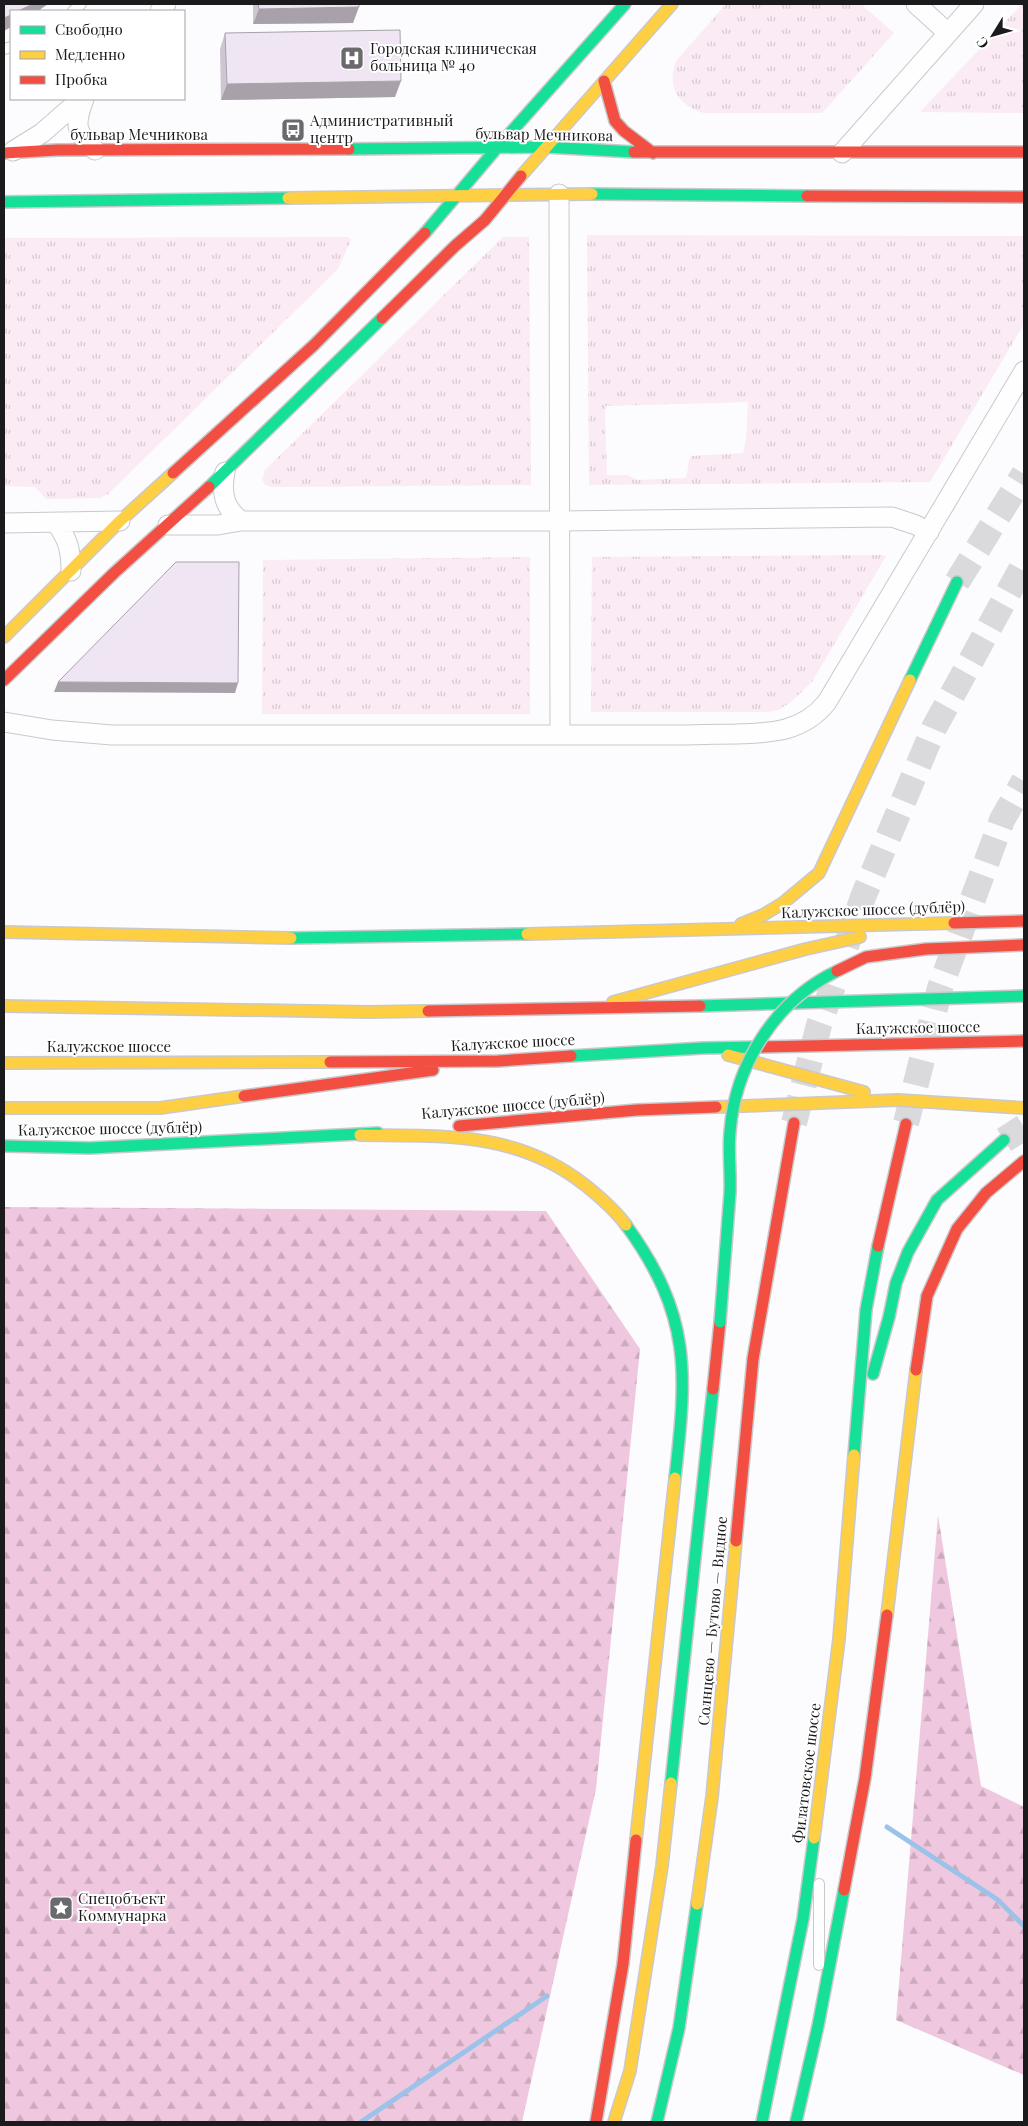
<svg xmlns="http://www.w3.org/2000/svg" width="1028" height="2126" font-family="'Playfair Display',serif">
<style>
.grass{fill:url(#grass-tufts);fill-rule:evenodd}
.forest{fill:url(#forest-firs)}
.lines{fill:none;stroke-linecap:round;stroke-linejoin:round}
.stream{stroke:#9bc3ea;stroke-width:5}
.secondary-tunnel{stroke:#dad9db;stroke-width:26;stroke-dasharray:26 13;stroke-linecap:butt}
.lane-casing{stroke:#c9c8cb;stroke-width:12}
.street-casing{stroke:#c9c8cb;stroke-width:21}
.fast-casing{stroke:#c9c8cb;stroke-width:14}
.slow-casing{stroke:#c9c8cb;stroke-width:14}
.jam-casing{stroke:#c9c8cb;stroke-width:14}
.lane{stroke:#fffeff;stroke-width:10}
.street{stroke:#fffeff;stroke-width:19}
.fast{stroke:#16e098;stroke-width:11}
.slow{stroke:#ffcf43;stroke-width:11}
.jam{stroke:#f24e42;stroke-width:11}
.fast-bridge-casing{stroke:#c9c8cb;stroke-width:14;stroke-linecap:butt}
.jam-bridge-casing{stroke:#c9c8cb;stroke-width:14;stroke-linecap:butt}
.fast-bridge{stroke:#16e098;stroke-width:11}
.jam-bridge{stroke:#f24e42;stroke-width:11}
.wall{fill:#cec6d1}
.shaded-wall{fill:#a8a1aa}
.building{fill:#f0e6f3;stroke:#a8a1aa}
.labels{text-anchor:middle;stroke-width:4;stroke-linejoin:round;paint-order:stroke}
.poi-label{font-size:15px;fill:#1b1a1d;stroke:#fff;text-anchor:start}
.street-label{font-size:15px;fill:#1b1a1d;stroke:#fff}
</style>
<defs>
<pattern id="grass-tufts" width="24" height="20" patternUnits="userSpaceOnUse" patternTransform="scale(1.25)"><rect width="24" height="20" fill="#fbebf4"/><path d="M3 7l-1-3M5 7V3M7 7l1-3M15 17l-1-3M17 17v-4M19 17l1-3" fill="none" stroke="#d7c9d1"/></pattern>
<pattern id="forest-firs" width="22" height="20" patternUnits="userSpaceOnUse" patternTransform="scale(1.25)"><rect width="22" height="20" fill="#efc7de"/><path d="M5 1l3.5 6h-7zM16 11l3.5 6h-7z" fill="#ccaabe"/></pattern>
</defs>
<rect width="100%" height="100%" fill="#fcfbfd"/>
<path class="grass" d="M726,4H861L894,33L822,113H704C679,106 665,86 677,60Z
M1022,4H1024V113L920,112Z
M587,235L1024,236V324L930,482L589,485ZM748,402L746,441L743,453L691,456C686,463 690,471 685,478L637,480L627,475H607L605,413L606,406Z
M348,237L351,240L338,269L108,494L100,498L46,499L35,487L4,486V238Z
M503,237H529L531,485L271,487L265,485L262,479L265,470Z
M882,555L886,556L812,682L791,702L778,710L766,712H591L592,557Z
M530,557V714H262L263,560Z"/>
<path class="forest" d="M4,1207L546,1211L640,1349L596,1789L522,2122H4Z
M938,1515L981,1786L1024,1807V2075L896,2020Z"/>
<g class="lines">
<path class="stream" d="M887,1827L998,1900L1024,1926
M361,2122L547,1996"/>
<path class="secondary-tunnel" d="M957,582L1024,474
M846,946L863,897L934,728L1024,564
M794,1123L819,1025L834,983
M906,1123L940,988L1002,820L1024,781
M1004,1140L1024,1127"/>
<g class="lane-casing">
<path id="lane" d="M73,11L81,4
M4,49L11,47
M819,1965V1884"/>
</g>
<g class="street-casing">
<path id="street" d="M916,4L948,33
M160,11L166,4
M84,99C75,123 74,132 95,150
M13,151L42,133L81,99
M842,153L974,4
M559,194L560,735
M225,472C221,493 224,508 241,521
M4,523L120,521
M56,523C68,539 71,550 71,571
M168,525H218L241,521H560L892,517L916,525L929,532
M4,722L52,730L112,735H673C694,735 715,734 736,734C772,733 803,732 827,702L1024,371"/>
</g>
<g class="fast-casing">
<path id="fast" d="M349,149L545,147L634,152
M592,194L807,196
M4,202L288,198
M425,233L496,149L625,4
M209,487L382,318
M910,680L957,582
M291,938L527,934
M700,1006L1024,996
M571,1056L703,1048L762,1047
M4,1146L90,1148L378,1133
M626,1225C692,1316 687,1372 675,1478
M873,1374L889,1317L896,1283L908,1252L937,1200L1004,1140
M854,1455L866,1310L878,1246
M671,1783L713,1389
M657,2122L679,2028L697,1904
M762,2122L803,1919L814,1838
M796,2122L818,2026L844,1890"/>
</g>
<g class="slow-casing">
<path id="slow" d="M521,176L672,4
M288,198L592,194
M4,637L120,521L173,473
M741,924L763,915L783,903L819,873L910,680
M4,932L291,938
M527,934L954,923
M613,1002L806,949L860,937
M4,1006L368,1012L428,1011
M728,1055L864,1092
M4,1063L330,1062
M716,1107L898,1100L1024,1108
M4,1108H160L244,1096
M360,1135C442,1136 517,1131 585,1185C600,1197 615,1210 626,1225
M887,1615L916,1370
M814,1838L839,1639L854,1455
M636,1840L675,1478
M697,1904L712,1797L736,1541
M614,2122L630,2071L662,1866L671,1783"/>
</g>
<g class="jam-casing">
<path id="jam" d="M604,81L615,121L624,131L653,153
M634,152H1024
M4,153L57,150L349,149
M807,196L1024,197
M382,318L455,246L485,220L521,176
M173,473L314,345L425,233
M4,680L114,573L209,487
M954,923L1024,921
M428,1011L700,1006
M762,1047L1024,1041
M330,1062L498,1061L571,1056
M244,1096L433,1070
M459,1126L637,1110L716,1107
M878,1246L906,1124
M916,1370L927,1296L957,1229L986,1193L1024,1161
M713,1389L720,1322
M736,1541L753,1359L794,1123
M844,1890L865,1778L887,1615
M596,2122L623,1964L636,1840"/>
</g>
<use href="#lane" class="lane"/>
<use href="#street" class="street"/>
<use href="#fast" class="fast"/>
<use href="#slow" class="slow"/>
<use href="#jam" class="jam"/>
<g class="fast-bridge-casing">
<path id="fast-bridge" d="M720,1322C723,1279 727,1236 730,1193C731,1172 728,1152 730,1132C735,1064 776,1000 837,971"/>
</g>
<g class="jam-bridge-casing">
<path id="jam-bridge" d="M837,971L866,957L926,949L1024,945"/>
</g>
<use href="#fast-bridge" class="fast-bridge"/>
<use href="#jam-bridge" class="jam-bridge"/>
</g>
<path class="wall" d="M253,4H359L353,23L253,24Z
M225,33L395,97L221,100L220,49Z"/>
<path class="shaded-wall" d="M33,4H48L38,11H18Z
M359,7L353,23L253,24L259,9Z
M11,15V27L4,31V18Z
M401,81L395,97L221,100L227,84Z
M58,682L238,683L235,693L54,692Z"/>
<path class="building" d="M4,4H33L18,11H11V15L4,18Z
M258,4H359V7L259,9Z
M400,30L401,81L227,84L225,33Z
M176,562H239L238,683L58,682Z"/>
<defs>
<g id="hospital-square" transform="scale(1.25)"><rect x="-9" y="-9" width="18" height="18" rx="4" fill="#6a696b" stroke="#fff"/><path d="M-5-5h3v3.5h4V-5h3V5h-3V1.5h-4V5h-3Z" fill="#fff"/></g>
<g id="bus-square" transform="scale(1.25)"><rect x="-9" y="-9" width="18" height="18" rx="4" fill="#6a696b" stroke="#fff"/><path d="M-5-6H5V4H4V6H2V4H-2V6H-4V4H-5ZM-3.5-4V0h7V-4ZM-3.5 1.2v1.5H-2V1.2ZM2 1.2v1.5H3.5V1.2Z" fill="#fff"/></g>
<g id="sight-square" transform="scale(1.25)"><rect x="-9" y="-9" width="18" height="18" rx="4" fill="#6a696b" stroke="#fff"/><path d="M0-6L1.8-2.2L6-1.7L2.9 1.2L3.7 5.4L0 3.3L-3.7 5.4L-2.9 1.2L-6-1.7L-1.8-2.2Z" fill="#fff"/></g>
</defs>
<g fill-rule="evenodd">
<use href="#hospital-square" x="352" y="58"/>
<use href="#bus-square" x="293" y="130"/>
<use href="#sight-square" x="61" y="1908"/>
</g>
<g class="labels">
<g class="poi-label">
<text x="370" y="54">Городская клиническая<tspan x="370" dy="17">больница № 40</tspan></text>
<text x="310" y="126">Административный<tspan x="310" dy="17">центр</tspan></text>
<text x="78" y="1904">Спецобъект<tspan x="78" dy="17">Коммунарка</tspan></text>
</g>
<g class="street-label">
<text x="139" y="140">бульвар Мечникова</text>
<text transform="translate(544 135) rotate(1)" y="5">бульвар Мечникова</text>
<text transform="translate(873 910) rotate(-2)" y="5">Калужское шоссе (дублёр)</text>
<text transform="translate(918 1028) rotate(-1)" y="5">Калужское шоссе</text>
<text transform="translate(513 1043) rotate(-3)" y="5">Калужское шоссе</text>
<text x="109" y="1052">Калужское шоссе</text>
<text transform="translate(513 1106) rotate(-5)" y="5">Калужское шоссе (дублёр)</text>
<text transform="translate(110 1129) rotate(-1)" y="5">Калужское шоссе (дублёр)</text>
<text transform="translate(713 1621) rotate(-85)" y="5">Солнцево — Бутово — Видное</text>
<text transform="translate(807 1773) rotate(-83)" y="5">Филатовское шоссе</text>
</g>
</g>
<rect width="1028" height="2126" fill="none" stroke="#1b1a1d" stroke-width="10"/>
<rect x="10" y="10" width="175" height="90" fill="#ffffff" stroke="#a4a3a5"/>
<rect x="20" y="26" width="25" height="8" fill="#16e098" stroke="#a4a3a5"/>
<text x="55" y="35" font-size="15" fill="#1b1a1d">Свободно</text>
<rect x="20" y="51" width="25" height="8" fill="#ffcf43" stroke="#a4a3a5"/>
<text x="55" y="60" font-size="15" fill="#1b1a1d">Медленно</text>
<rect x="20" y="76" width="25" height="8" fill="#f24e42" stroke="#a4a3a5"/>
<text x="55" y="85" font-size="15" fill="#1b1a1d">Пробка</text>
<g transform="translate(993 35) rotate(233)" stroke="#ffffff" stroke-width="4" paint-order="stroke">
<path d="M0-4L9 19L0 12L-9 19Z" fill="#1b1a1d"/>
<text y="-8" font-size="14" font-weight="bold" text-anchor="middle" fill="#1b1a1d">С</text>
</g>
</svg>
